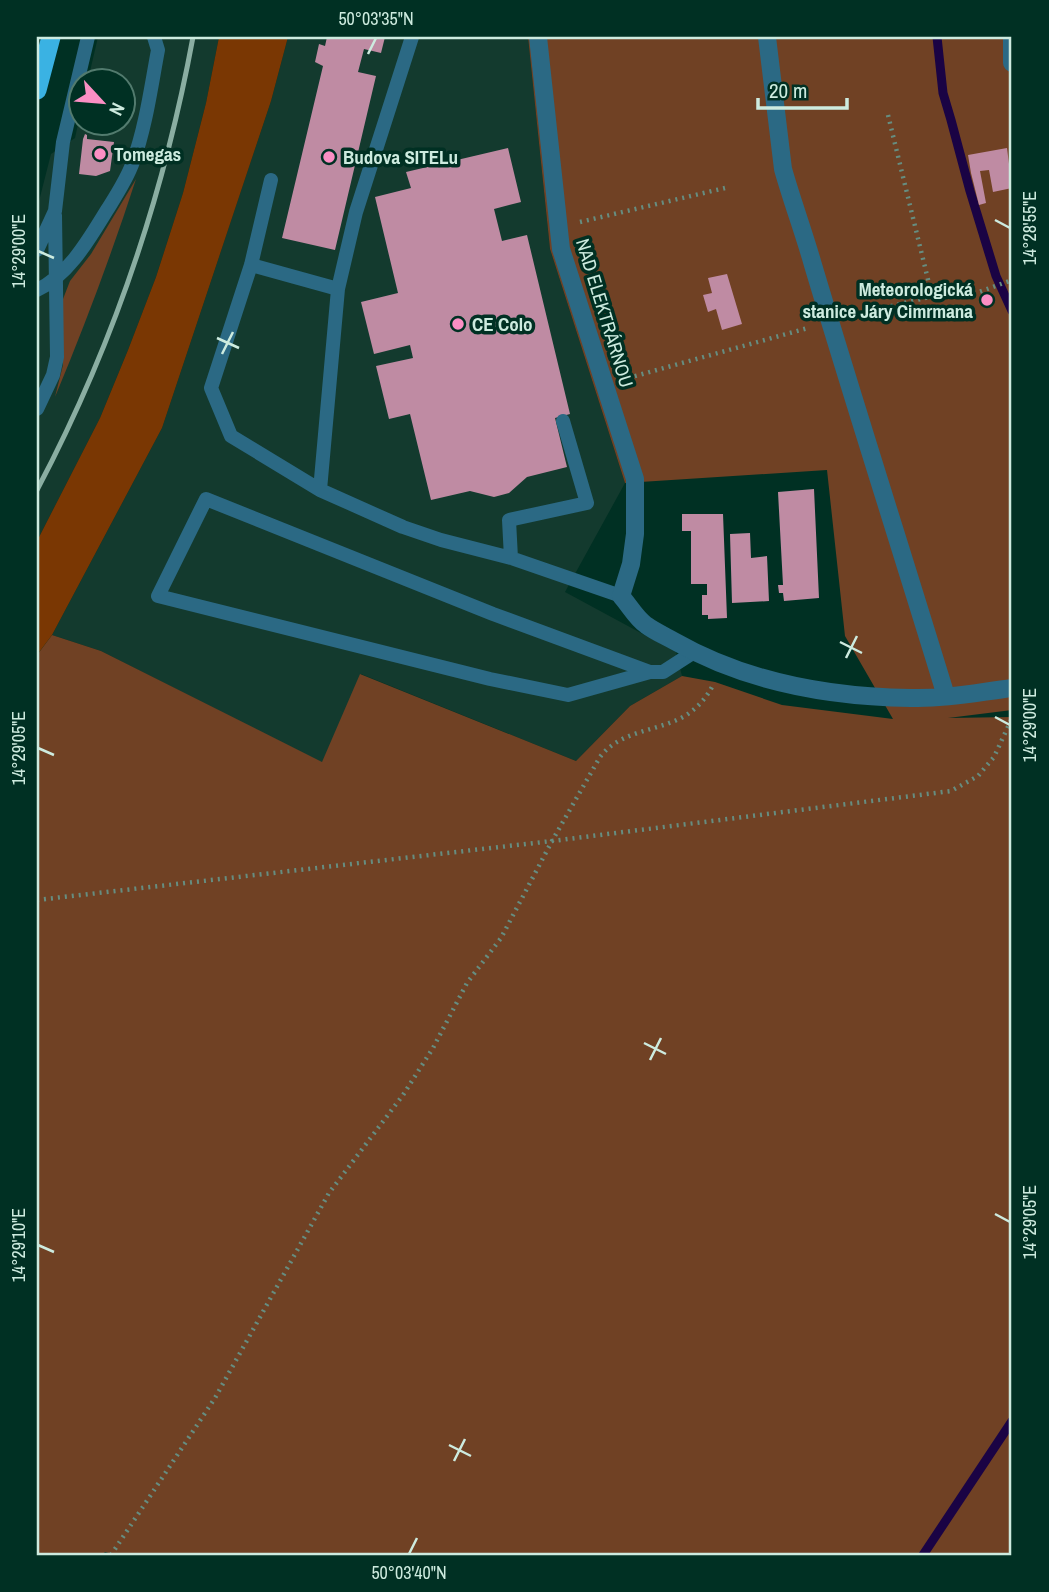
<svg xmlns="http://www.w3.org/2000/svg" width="1049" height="1592" font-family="'Archivo Narrow',sans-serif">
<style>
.built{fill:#133a2e}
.green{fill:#704124}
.forest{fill:#7a3703}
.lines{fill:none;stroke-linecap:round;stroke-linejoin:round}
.stream{stroke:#1a0344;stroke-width:9}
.building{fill:#bf8ba3}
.path{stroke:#668d80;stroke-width:4.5;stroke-dasharray:2 5;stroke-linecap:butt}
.service{stroke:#2b6984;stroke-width:14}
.minor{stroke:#2b6984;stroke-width:18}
.trunk{stroke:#3ab2e3;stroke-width:19}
.rail{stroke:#8aaea2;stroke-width:5}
.ticks{fill:none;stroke:#cdebdf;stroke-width:2.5}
.poi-dot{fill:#fb8fc4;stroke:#003023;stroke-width:2.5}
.labels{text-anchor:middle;stroke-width:7;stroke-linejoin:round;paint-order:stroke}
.poi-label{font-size:19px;font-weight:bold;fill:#cdebdf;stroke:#003023;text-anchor:start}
.street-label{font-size:19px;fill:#cdebdf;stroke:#003023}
.neatline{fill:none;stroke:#cdebdf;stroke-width:2.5}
.ticks-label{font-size:18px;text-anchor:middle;fill:#cdebdf}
</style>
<rect width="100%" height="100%" fill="#003023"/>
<path class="built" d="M98,37H219L206,103L183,193L156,277L128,350L100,418L37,541V209L51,154L75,138L80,115V122H122V80H88Z
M288,37H528L550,249L625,483L565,592L676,652L682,676L630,706L576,761L361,674L322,763L101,651L52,635L162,428L271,101Z"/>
<path class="green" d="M528,37H1012V710L948,718L1012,717V1555H115L105,1552L102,1555H37V655L52,635L101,651L322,762L360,674L576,761L630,706L682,676L715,682L782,705L893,719L845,636L827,470L625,483L550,249Z
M136,179C112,253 85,325 55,397L63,365V299L70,281L91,254Z"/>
<path class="forest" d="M219,37H288L271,101L162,428L52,635L37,655V541L100,418L128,350L156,277L183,193L206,103Z"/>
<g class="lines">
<path class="stream" d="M937,37L943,93L951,120L970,191L996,276L1012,311
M923,1555L1012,1421"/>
</g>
<path class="building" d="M327,37H385L381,53L364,49L358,72L376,76L335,250L282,238L323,66L315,62L319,44L325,46Z
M85,134L87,135V139L114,142L110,171L96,176L79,174L83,139Z
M508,148L521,202L494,209L502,241L527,235L570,414L555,418L567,467L527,477L509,493L494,497L470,491L431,500L410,414L389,419L376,366L413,358L410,345L374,354L361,302L398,293L375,197L411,188L406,172Z
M1007,148L1012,188L993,192L989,170L980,171L986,203L979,205L971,173L968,155Z
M727,274L742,324L722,330L716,309L708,312L703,295L712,293L708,278Z
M814,489L819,598L784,601L783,593H779L778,585H783L778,492Z
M682,514H723L727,618L708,619V615H702V595H707V584H691V531H682Z
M750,533L751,558L767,556L769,601L732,603L730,534Z"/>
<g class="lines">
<path class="path" d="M888,115L932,296
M580,222L725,188
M850,316L950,292H979L1012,280
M628,378L808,328
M37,900L552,841L951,791L978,776L994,757L1012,718
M111,1555L215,1398L329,1193L403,1095L433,1048L467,983L501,938L552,841L600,757C621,729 660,732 688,714C699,706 707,697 713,685"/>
<path class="service" d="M412,37L356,212L338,289L320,490L403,527L441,540L511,558L621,596
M271,180L251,265L211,388L231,436L320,490
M37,250L55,211L63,142L88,37
M251,265L338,289
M37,290C69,275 89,239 107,210C117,194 127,179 133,162C146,126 151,87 158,50L154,37
M37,409L53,375L57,357L55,215
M511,558L509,520L587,503L563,421
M650,672L493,614L206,499L158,596L490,679L568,695L650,672H663L694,652"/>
<path class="minor" d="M538,37L561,249L635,479V534L631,564L621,596C629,605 636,618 646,625C654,631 665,636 674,641C746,682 828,697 911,698C945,699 979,692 1012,688
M767,37L783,169C792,201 804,233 813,265C856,409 902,552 946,696
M1012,37V63"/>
<path class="trunk" d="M37,90L51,37"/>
<path class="rail" d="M37,490C112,348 164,194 193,37"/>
</g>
<path class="ticks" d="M368,54L376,38M995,220L1010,228M38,251L54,258M217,338L239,348M222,354L233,332M840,642L862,653M846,658L857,636M995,717L1010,725M38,748L54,755M644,1043L666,1054M650,1060L661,1038M995,1214L1010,1222M38,1245L54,1252M449,1445L471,1456M454,1461L465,1439M409,1554L417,1538"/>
<g class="poi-dot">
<circle cx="100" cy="154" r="7"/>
<circle cx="329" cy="157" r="7"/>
<circle cx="987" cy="300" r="7"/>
<circle cx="458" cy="324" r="7"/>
</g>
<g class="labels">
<g class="poi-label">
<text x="114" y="161">Tomegas</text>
<text x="343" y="164">Budova SITELu</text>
<text x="973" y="296" text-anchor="end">Meteorologická<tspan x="973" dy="22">stanice Járy Cimrmana</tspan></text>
<text x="472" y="331">CE Colo</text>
</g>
<g class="street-label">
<text transform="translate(605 313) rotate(73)" y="7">NAD ELEKTRÁRNOU</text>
</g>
</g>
<rect width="1049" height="1592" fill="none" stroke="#003023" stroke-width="77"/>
<g transform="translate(102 102) rotate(116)"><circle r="33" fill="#003023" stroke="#527b6e" stroke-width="2"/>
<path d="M0-5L12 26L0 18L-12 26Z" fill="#fb8fc4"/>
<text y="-10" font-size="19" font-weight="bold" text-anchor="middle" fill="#cdebdf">N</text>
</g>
<path d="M758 98v10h89v-10" fill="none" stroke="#cdebdf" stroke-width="3.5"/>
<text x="769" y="98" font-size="21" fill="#cdebdf" stroke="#003023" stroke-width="5" paint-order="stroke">20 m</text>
<rect x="38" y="38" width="972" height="1516" class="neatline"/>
<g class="ticks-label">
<text x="376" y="25">50°03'35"N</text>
<text transform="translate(1030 228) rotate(-90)" y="6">14°28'55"E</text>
<text transform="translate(19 251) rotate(-90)" y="6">14°29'00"E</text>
<text transform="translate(1030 725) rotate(-90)" y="6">14°29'00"E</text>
<text transform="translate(19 748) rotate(-90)" y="6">14°29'05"E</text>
<text transform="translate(1030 1222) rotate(-90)" y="6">14°29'05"E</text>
<text transform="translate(19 1245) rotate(-90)" y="6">14°29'10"E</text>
<text x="409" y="1579">50°03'40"N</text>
</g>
</svg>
